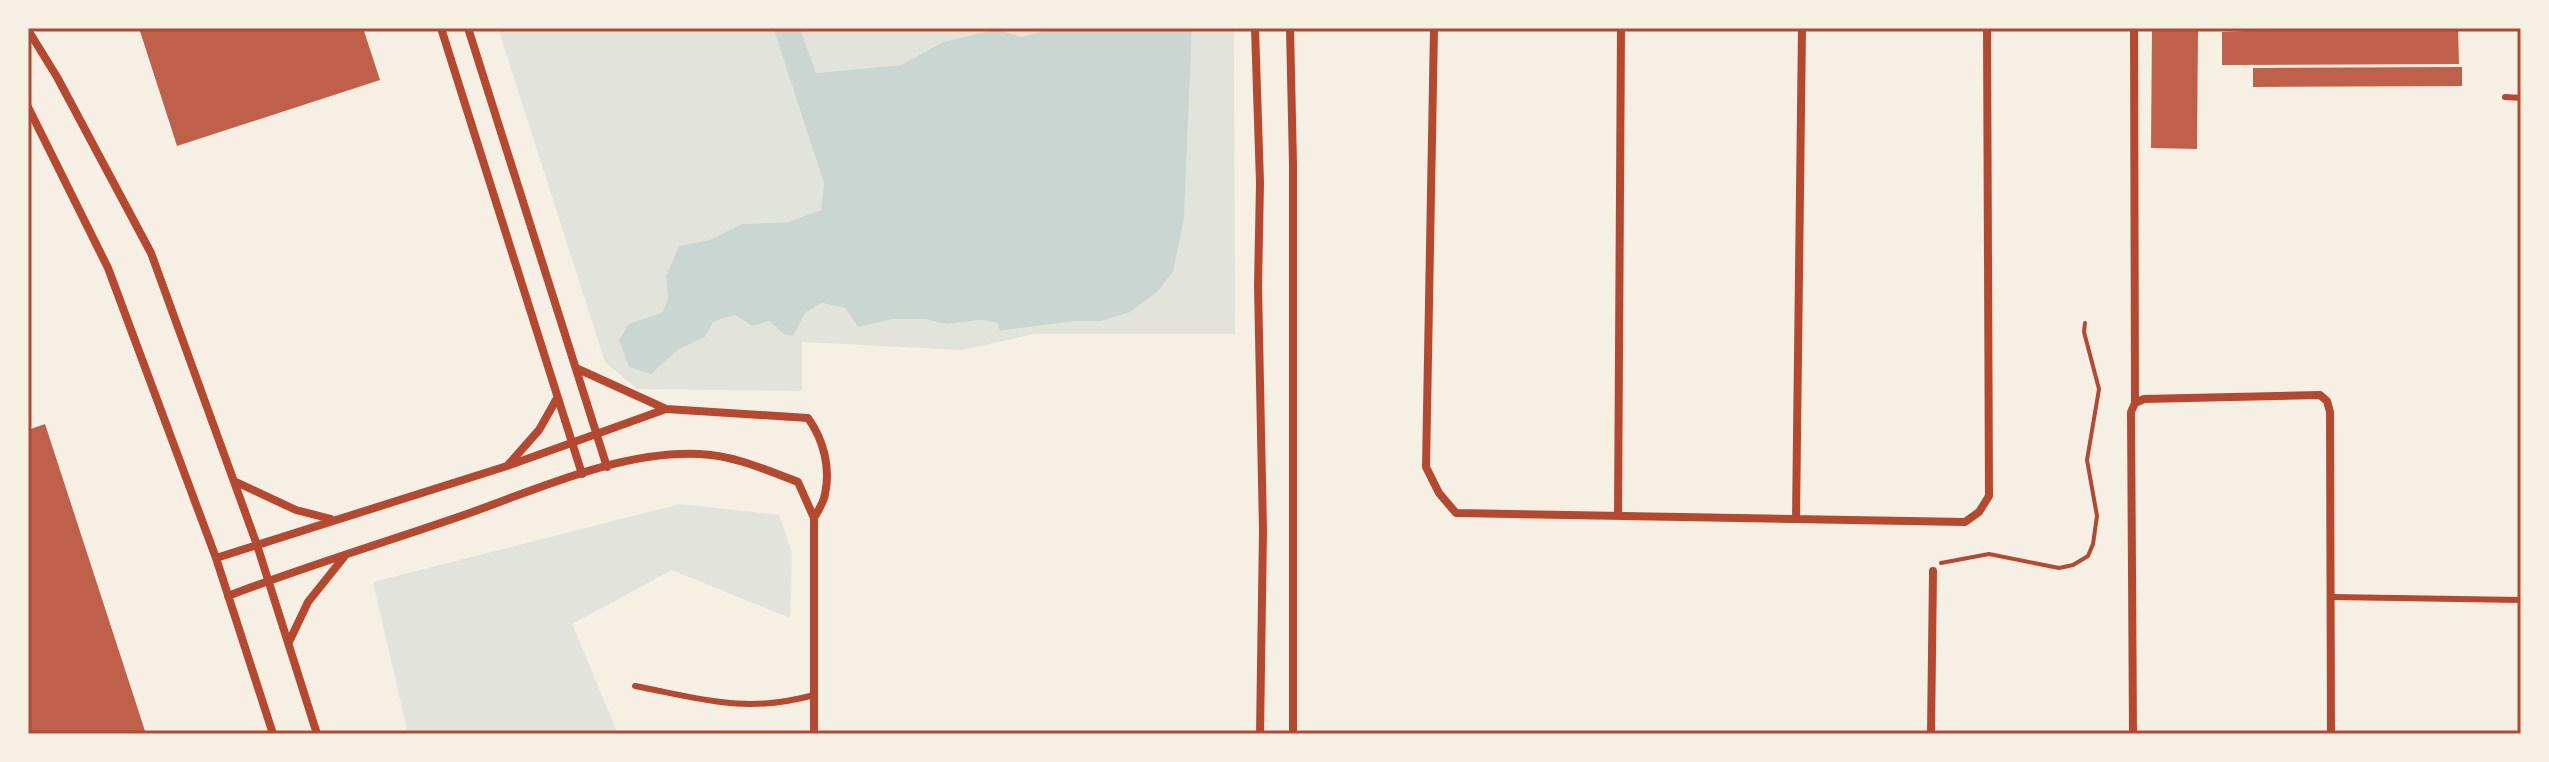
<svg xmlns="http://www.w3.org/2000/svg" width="2549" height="762" font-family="Manrope,sans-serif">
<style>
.green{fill:#e2e4dc}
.water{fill:#c9d6d2}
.building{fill:#bf614a}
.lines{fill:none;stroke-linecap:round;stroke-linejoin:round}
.path{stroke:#b5482f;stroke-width:4}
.service{stroke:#b5482f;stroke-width:6}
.minor{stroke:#b5482f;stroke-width:8}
.neatline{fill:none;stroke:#b5482f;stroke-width:3}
</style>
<rect width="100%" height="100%" fill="#f6efe4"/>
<path class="green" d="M498,28H773L824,183L821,210L788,222L742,224L710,240L679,246L666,276L668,298L663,313L645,318L651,374L679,349L705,337L713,322L735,315L752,326L769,321L785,335L805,313L822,303L845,308L859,327L894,319H924L946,324L981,320L998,323L1001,331L1075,321H1101L1157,292L1173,272L1184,219L1192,28H1234L1235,334H1035L961,350L802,342V391L637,389L605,362Z
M800,28H1053L1021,37L1003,31L943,42L901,65L816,73Z
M680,504L779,515L792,552L790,618L672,570L572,624L618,734H408L373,582Z"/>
<path class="water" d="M773,28H800L816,73L901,65L943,42L990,31H1003L1021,37L1053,28H1192L1184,219L1173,272L1157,292L1130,312L1101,321H1075L1000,331L998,323L981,320L946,324L924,319H894L858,327L845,308L822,303L805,313L793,336L785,335L769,321L752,326L735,315L713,322L705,337L679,349L651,374L629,367L619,340L629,324L663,312L668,298L666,276L679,246L710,240L742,224L788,222L821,210L824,183Z"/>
<path class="building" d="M139,28H363L380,80L177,146Z
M2152,28H2198L2197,149L2151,148Z
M2245,28H2319V31L2458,28L2459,64L2222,65V32L2245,31Z
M2462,67V86L2253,87V68Z
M45,424L146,734H28V430Z"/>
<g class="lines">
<path class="path" d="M1941,563L1989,554L2059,568L2073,565L2088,556L2093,544L2097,516L2087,460L2099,389L2084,332L2085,323"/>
<path class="service" d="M2505,97L2521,98
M2332,597L2521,600
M635,686C702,699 745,714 814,695"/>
<path class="minor" d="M441,28L582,474
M468,28L607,467
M1255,28L1260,183L1258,286L1263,530L1260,734
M1290,28L1293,165V734
M1434,28L1426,467L1439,493L1456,513L1965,522L1979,512L1989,496L1987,28
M2134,28L2135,403
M28,30L57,77L151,253L257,545L317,734
M28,107L108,268L216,558L273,734
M578,369L666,409
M508,465L539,430L556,400
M236,482L296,510L331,519
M1618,516L1621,28
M1796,519L1802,28
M216,558L507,466L666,409L808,418C823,439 831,467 825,494C824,502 818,511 814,518V734
M228,596C306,566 386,542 464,515C538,489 619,451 699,454C733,455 766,470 798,482L814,518
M289,642L308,602L344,557
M1931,734L1933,571
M2133,734L2131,412L2135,403L2144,399L2320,395L2327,401L2330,412L2331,734"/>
</g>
<rect width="2549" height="762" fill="none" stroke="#f6efe4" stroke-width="60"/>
<rect x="30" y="30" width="2489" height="702" class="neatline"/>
</svg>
